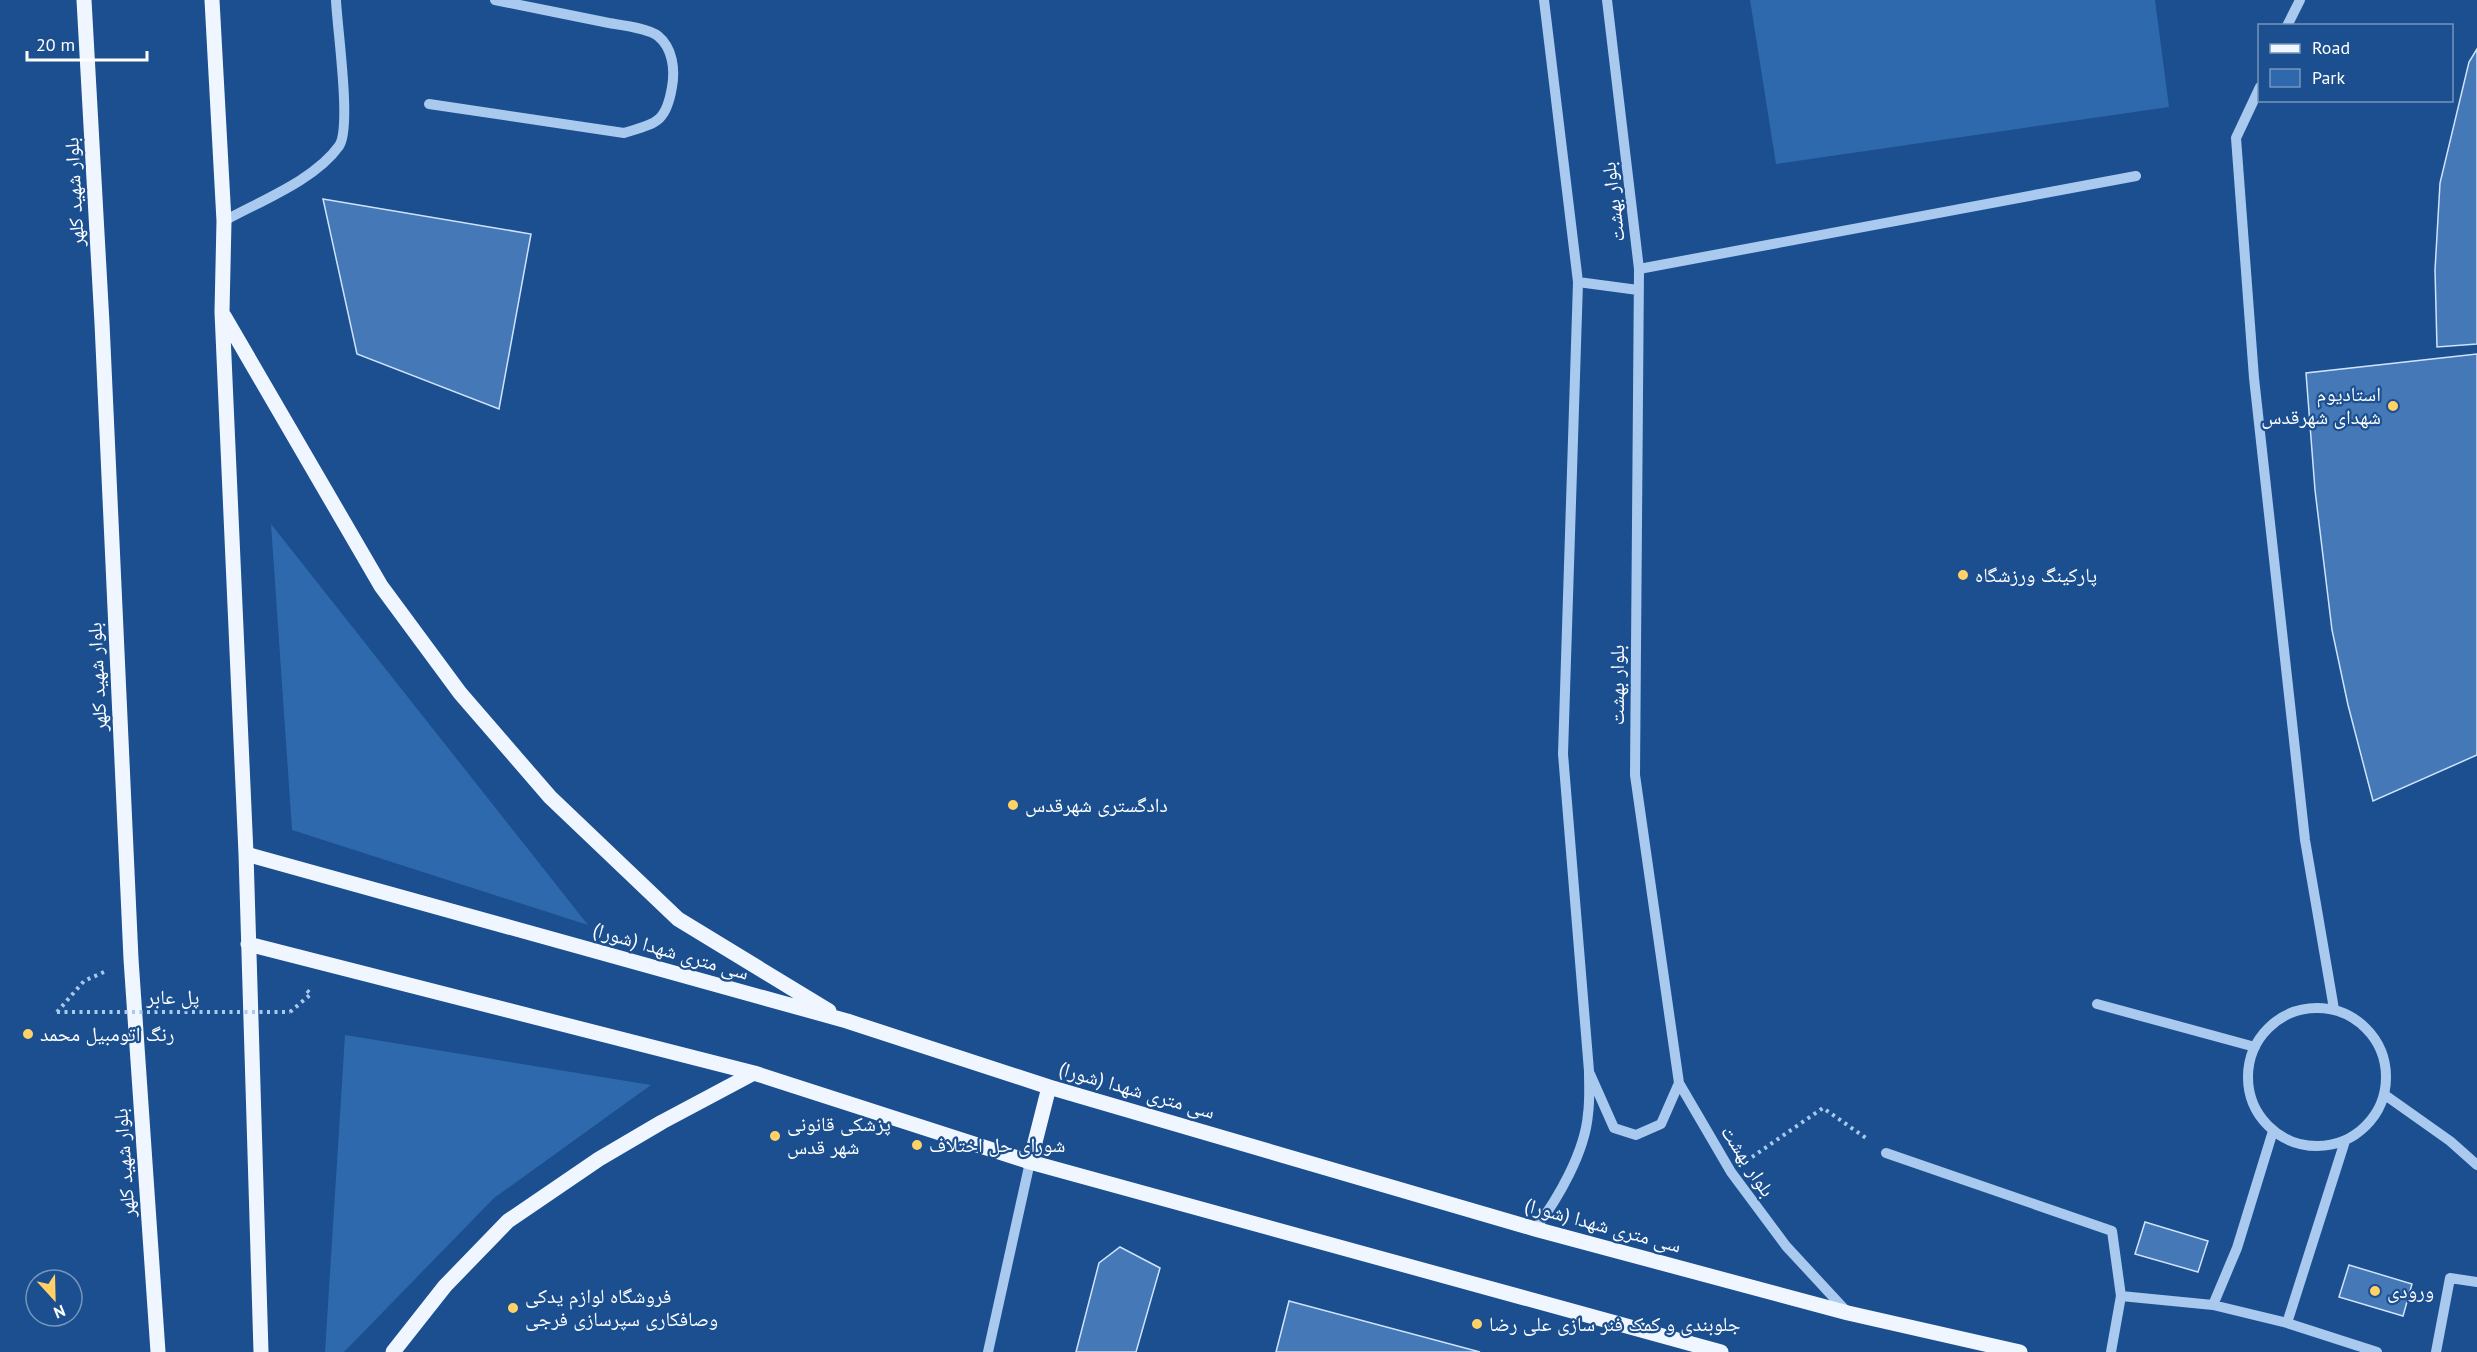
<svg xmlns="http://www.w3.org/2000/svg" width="2477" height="1352" font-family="'PT Sans','Noto Naskh Arabic',sans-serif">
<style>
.green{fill:#2e69ad}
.building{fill:#4478b7;stroke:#cfe3fa;stroke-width:1.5}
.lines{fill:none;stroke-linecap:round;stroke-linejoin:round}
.path{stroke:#a9c9ee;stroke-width:4;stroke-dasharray:3 4.5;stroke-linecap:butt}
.minor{stroke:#a9c9ee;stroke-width:10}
.major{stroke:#f0f6ff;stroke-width:15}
.path-bridge{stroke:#a9c9ee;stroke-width:4;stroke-dasharray:3 4.5;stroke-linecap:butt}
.poi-dot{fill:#ffd166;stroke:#1b4f8f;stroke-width:2}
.labels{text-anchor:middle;stroke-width:4.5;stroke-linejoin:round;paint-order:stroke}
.street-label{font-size:20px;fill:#fff;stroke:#1b4f8f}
.poi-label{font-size:20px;fill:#fff;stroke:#1b4f8f;text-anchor:start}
</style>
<rect width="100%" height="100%" fill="#1b4f8f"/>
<path class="green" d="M1750,0H2155L2169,107L1776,164Z
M271,524L588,925L292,830Z
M345,1035L651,1085L494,1198L344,1352H325Z"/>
<path class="building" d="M2477,49V344L2437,347L2435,270L2440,183L2469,62Z
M323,199L531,234L499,409L357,354Z
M2477,354V755L2373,801L2348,705L2332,630L2315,490L2306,373Z
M2145,1222L2208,1241L2198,1272L2135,1254Z
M1120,1247L1160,1268L1136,1352H1076L1099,1263Z
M2349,1265L2412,1284L2403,1316L2339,1297Z
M1289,1301L1480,1352H1276Z"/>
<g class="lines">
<path class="path" d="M57,1012L84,981L104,972
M290,1012L311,994L305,989
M1752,1157L1823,1108L1866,1138"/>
<path class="minor" d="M1607,0L1639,269L1635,775L1679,1083L1731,1172L1786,1246L1848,1313
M2287,26L2300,0
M2260,87L2236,138L2254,378L2305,840L2334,1009
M429,104L624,133C656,123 666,123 672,87C675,70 673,48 658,36C648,28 621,25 609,23C571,15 533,8 495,0
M224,221C260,201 315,180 339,146C352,128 337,27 336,0
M1639,269L2136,176
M1578,282L1638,290
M2097,1004L2255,1047
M2248 1077a69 69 0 1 1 138 0a69 69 0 1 1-138 0Z
M1590,1074L1614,1128L1636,1135L1661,1124L1679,1083
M2385,1095L2450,1141L2477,1165
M1886,1153L2112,1231L2121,1296L2111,1352
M1535,1229C1558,1199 1585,1152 1588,1114C1590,1100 1589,1085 1589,1071L1563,754L1578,282L1544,0
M2121,1296L2213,1305L2287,1323L2377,1352
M2213,1305L2237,1248L2273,1131
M2287,1323L2345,1141
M988,1352L1030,1162
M2436,1352L2450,1278L2477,1282"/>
<path class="major" d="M84,0L102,323L131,959L158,1352
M212,0L224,221L222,312L246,854L261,1352
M224,316L381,586L460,693L550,797L678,919L829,1011
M246,854L847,1021L1049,1087L1535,1229L1848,1313L2020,1352
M248,944L754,1073L1030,1162L1721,1352
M1030,1162L1049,1087
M393,1352L445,1286L508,1221L599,1159L662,1122L754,1073"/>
<path class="path-bridge" d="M57,1012H290"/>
</g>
<g class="poi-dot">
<circle cx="2393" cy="406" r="6"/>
<circle cx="1963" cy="575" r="6"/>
<circle cx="1013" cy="805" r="6"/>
<circle cx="28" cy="1034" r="6"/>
<circle cx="775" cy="1136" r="6"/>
<circle cx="917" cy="1145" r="6"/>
<circle cx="2375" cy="1291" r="6"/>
<circle cx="513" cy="1308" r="6"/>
<circle cx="1477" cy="1324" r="6"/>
</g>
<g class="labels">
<g class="street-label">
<text transform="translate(74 192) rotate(-93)" y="7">بلوار شهید کلهر</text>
<text transform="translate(1613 202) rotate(-97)" y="7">بلوار بهشت</text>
<text transform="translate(97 677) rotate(-93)" y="7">بلوار شهید کلهر</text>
<text transform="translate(1617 685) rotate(-90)" y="7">بلوار بهشت</text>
<text transform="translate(671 951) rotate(16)" y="7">سی متری شهدا (شورا)</text>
<text x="173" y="1004">پل عابر</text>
<text transform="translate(1137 1090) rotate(16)" y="7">سی متری شهدا (شورا)</text>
<text transform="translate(1748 1161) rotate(57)" y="7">بلوار بهشت</text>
<text transform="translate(124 1163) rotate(-94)" y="7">بلوار شهید کلهر</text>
<text transform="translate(1603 1225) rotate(15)" y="7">سی متری شهدا (شورا)</text>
</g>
<g class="poi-label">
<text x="2381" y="401" text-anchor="end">استادیوم<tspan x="2381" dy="23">شهدای شهرقدس</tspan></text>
<text x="1975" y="582">پارکینگ ورزشگاه</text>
<text x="1025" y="812">دادگستری شهرقدس</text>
<text x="40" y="1041">رنگ اتومبیل محمد</text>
<text x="787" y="1131">پزشکی قانونی<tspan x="787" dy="23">شهر قدس</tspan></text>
<text x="929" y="1152">شورای حل اختلاف</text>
<text x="2387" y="1298">ورودی</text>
<text x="525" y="1303">فروشگاه لوازم یدکی<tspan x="525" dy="23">وصافکاری سپرسازی فرجی</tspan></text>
<text x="1489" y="1331">جلوبندی و کمک فنر سازی علی رضا</text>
</g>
</g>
<rect x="2258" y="24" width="195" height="78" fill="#1b4f8f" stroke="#7695bc" stroke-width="1.5"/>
<rect x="2270" y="44" width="30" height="9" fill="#f0f6ff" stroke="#7695bc" stroke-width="1.5"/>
<text x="2312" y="54" font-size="18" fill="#ffffff">Road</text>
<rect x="2270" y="69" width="30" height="18" fill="#2e69ad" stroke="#7695bc" stroke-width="1.5"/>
<text x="2312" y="84" font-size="18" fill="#ffffff">Park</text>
<g transform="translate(54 1298) rotate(158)"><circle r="28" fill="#1b4f8f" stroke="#7695bc" stroke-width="1.5"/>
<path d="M0-4.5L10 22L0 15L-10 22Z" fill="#ffd166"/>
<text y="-9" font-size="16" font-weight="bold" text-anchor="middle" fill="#ffffff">N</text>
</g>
<path d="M27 51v9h120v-9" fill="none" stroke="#ffffff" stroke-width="3"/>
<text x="36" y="51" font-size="18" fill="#ffffff" stroke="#1b4f8f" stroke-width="4.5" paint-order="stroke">20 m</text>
</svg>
